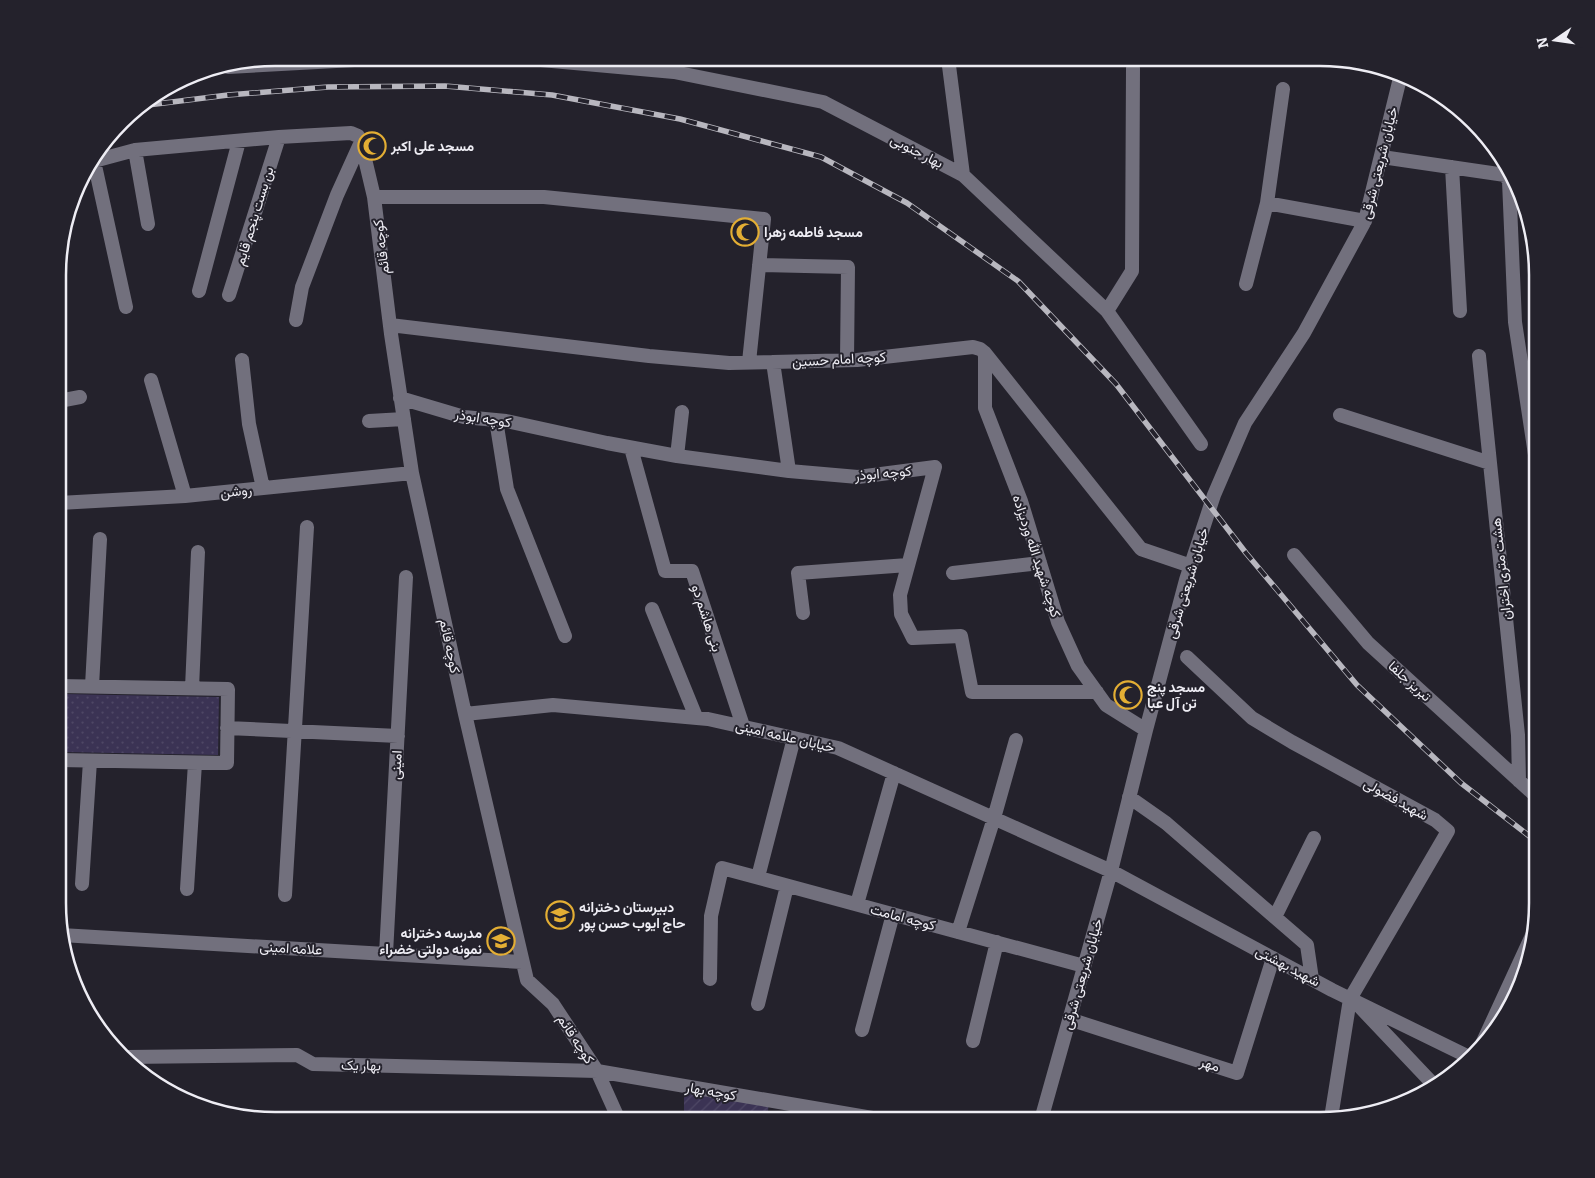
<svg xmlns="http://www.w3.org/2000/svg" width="1595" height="1178" font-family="Bitter,Vazirmatn,serif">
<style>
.grass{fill:url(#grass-dots)}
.garden{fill:url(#garden-furrows)}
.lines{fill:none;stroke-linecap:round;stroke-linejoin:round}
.minor{stroke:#72707d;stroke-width:14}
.rail-casing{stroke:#b8b7bf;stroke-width:5.5}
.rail{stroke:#24222c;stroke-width:4;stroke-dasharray:11;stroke-linecap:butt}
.labels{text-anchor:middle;stroke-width:4;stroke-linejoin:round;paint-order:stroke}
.poi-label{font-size:14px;font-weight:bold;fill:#eeedf4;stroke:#24222c;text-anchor:start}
.street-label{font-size:14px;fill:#eeedf4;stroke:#24222c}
.rim{fill:none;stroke:#eeedf4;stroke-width:2.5}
</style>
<defs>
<pattern id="grass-dots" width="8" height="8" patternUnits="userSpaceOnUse" patternTransform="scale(1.25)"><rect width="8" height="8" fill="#3b3354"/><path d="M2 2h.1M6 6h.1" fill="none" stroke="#4e4765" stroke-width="1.8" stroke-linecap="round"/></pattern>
<pattern id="garden-furrows" width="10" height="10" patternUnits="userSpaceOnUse" patternTransform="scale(1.25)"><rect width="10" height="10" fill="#3b3354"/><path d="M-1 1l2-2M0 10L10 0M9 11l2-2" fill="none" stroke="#4e4765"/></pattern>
</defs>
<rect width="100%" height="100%" fill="#24222c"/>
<path class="grass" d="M64,694L219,697L218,755L63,752Z"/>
<path class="garden" d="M684,1090L769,1102L767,1120H684Z"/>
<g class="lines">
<path class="minor" d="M519,58L674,72L823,102L963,175L1107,311L1201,444
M948,58L963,175
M228,67L391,58
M1283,89L1267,203L1365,221
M135,150L148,224
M1382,157L1505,175L1509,181L1515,322L1537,468
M94,161L135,150L279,137L351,133L358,136L361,142L374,197L391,334L412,473L465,714L527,980L553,1004L597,1071L619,1120
M94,161L126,307
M1452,167L1460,311
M374,197H544L764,219L749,362
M759,265L848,267L847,360
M1246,284L1267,203
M199,291L239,141
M229,295L279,137
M1107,311L1132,271L1133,68
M296,320L302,287L337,195L361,142
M390,325L649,356L729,363L857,360L973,347L980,349L985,353L1141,549L1191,566
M985,353V408L1021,501L1058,622L1078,666L1106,705L1146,730
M1479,356L1518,735L1519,781
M242,360L249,424L263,488
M773,362L789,471
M151,380L185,496
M400,398L464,417L506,421L607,443L677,456L789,471L858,477L935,467L900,595L901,614L913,638L961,636L972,692H1097
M59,401L80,397
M1340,415L1490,463
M496,420L507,489L565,636
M369,421L404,419
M631,448L665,571H692L743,726
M677,456L682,412
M59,503L185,496L412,473
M1294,555L1368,643L1537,797
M953,573L1040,563
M652,609L696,717
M803,613L798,573L908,565
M1187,657L1252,718L1292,742L1435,820L1448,831L1350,999L1331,1118
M59,686L228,689L227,763L59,760
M92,686L100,539
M192,688L198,552
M465,714L553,705L708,719L838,748L1111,871L1332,990L1467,1056
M227,728L398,736
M1129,797L1166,823L1307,945L1312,979
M758,877L794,738
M82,884L90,761
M187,889L195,763
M285,895L307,527
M857,904L894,773
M1275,917L1314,838
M958,932L994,818L1016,740
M61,935L522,962
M386,954L406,577
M710,979L711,916L722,868L1084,966
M758,1004L787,886
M1361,1008L1433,1084
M1069,1019L1237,1073L1273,958
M862,1030L893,914
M973,1041L997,942
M1482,1044L1534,931
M127,1057L297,1055L313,1064L597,1071L884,1120
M1041,1120L1111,871L1146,730L1186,580L1214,495L1245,423L1304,333L1365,221L1401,74"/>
<g class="rail-casing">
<path id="rail" d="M140,106L228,95L328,87L445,86L552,95L680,119L821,157L907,203L1018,281L1116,384L1246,553L1357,685L1461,783L1537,842"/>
</g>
<use href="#rail" class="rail"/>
</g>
<defs>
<g id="mosque-ring" transform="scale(1.4375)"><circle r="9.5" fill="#24222c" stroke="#e3ae34" stroke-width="1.5"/><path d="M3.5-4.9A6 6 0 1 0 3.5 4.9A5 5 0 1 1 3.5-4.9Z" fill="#e3ae34"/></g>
<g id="school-ring" transform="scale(1.4375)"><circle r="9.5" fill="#24222c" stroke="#e3ae34" stroke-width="1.5"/><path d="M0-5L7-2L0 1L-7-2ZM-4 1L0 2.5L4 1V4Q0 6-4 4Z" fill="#e3ae34"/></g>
</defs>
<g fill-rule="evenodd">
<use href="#mosque-ring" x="372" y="146"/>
<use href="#mosque-ring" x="745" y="232"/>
<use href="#mosque-ring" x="1128" y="695"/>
<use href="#school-ring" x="560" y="915"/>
<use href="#school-ring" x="501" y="941"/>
</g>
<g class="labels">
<g class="poi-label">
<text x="391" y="151">مسجد علی اکبر</text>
<text x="764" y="237">مسجد فاطمه زهرا</text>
<text x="1147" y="692">مسجد پنج<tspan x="1147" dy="16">تن آل عبا</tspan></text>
<text x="579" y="912">دبیرستان دخترانه<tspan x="579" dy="16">حاج ایوب حسن پور</tspan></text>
<text x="482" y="938" text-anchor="end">مدرسه دخترانه<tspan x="482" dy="16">نمونه دولتی خضراء</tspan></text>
</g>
<g class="street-label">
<text transform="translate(917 151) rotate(27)" y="5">بهار جنوبی</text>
<text transform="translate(1379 163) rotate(-76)" y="5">خیابان شریعتی شرقی</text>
<text transform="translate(254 216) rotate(-73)" y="5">بن بست پنجم قایم</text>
<text transform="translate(381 247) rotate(-97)" y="5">کوچه قائم</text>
<text transform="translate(839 359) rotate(-3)" y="5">کوچه امام حسین</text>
<text transform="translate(483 418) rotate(9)" y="5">کوچه ابوذر</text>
<text transform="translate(883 473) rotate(-5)" y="5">کوچه ابوذر</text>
<text transform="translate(236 491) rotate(-6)" y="5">روشن</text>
<text transform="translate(1037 556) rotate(72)" y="5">کوچه شهید الله وردیزاده</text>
<text transform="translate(1501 569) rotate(-96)" y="5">هشت متری اختران</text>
<text transform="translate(1187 583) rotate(-73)" y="5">خیابان شریعتی شرقی</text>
<text transform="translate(707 618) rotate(72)" y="5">بنی هاشم دو</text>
<text transform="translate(450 646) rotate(78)" y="5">کوچه قائم</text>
<text transform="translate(1410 681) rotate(42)" y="5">تبریز جلفا</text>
<text transform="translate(785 736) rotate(13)" y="5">خیابان علامه امینی</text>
<text transform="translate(396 765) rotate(-87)" y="5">امینی</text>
<text transform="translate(1396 799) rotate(29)" y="5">شهید فضولی</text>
<text transform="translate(903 917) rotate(15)" y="5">کوچه امامت</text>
<text transform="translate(291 948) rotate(3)" y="5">علامه امینی</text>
<text transform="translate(1288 966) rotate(28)" y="5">شهید بهشتی</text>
<text transform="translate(1082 974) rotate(-74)" y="5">خیابان شریعتی شرقی</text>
<text transform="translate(576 1039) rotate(57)" y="5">کوچه قائم</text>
<text transform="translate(1210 1064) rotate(18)" y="5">مهر</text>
<text transform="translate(361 1065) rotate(1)" y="5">بهار یک</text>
<text transform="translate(711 1091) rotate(10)" y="5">کوچه بهار</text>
</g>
</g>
<path d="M0 0H1595V1178H0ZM275 66H1320A209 209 0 0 1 1529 275V903A209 209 0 0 1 1320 1112H275A209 209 0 0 1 66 903V275A209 209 0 0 1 275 66Z" fill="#24222c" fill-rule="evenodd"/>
<path class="rim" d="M275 66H1320A209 209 0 0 1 1529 275V903A209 209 0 0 1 1320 1112H275A209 209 0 0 1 66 903V275A209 209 0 0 1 275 66Z"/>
<g transform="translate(1555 40) rotate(257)" stroke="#24222c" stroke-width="4" paint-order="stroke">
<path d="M0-4L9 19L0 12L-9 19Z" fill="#eeedf4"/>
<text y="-8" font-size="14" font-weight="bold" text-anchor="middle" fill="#eeedf4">N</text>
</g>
</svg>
